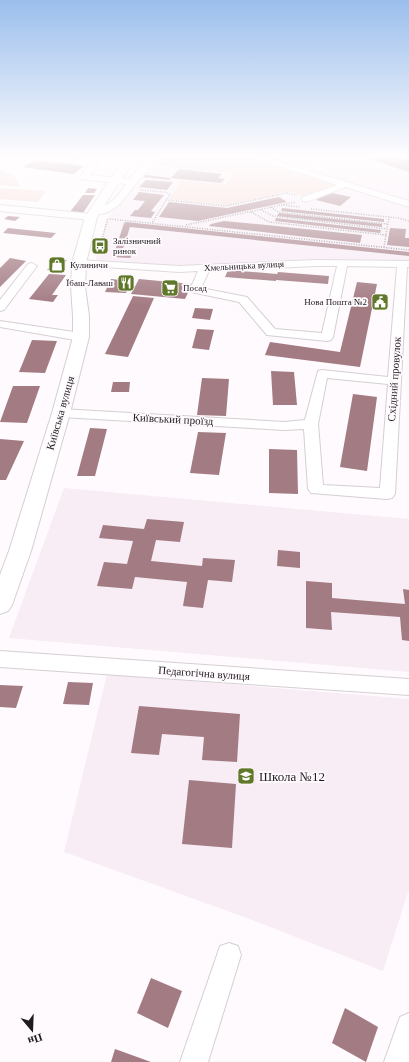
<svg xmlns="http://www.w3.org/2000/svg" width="409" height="1062" font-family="Georgia,serif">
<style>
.built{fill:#f8ecf5}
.green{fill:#f5d8d0}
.building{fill:#a37b83}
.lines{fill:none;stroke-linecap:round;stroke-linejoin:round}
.minor-casing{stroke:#d5cfd3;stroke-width:2}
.major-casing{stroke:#d5cfd3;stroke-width:2}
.path{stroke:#898588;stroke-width:1.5;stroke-dasharray:1 1.5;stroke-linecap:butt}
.minor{fill:#fff;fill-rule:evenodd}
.major{fill:#fff;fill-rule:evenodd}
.labels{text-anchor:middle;stroke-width:3.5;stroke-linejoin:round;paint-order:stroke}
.far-poi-label{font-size:9px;fill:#1e1c1e;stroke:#fffafd;text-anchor:start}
.far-street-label{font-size:9px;fill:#1e1c1e;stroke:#fffafd}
.street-label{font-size:11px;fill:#1e1c1e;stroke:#fffafd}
.near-poi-label{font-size:13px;fill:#1e1c1e;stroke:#fffafd;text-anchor:start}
</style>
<rect width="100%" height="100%" fill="#fffafd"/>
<path class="built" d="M159,157H254L409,204V263L180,268L95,262L107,219L143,174Z
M268,157H310L298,166Z
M337,157H409V201L316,172Z
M64,488L409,519V672L9,638Z
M107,674L409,699V889L383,971L247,918L64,852Z"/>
<path class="green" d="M163,157H247L338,185L306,197L293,192H285L227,205L169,199L182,180L225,185L234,173L156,165Z
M0,170C10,173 17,176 20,187L0,185Z
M0,188L46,191L38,202L0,199Z"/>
<path class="building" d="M374,157H399L409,160V172L369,159Z
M34,160L84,166L74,174L23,167Z
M179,169L222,174L218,178L225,179L221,183L171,178Z
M145,175L171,178L169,180L143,177Z
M146,180L173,182L167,190L139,187Z
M88,188L97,189L94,193H85Z
M139,192L164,195L151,211L155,212L151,218L130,216L135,210H138L145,201L133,200Z
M327,192L351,197L340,206L316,200Z
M83,195H95L83,213L70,212Z
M279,197L287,202L198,221L159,217L169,202L227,208Z
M282,208L384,219V222L281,211Z
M279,213L382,224V227L277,216Z
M8,216L20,217L15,221L4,219Z
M276,218L381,230L380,233L275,221Z
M224,221L267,225L362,235L360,243L209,226L211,224Z
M126,222L409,252V256L130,227L121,255H132L130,258L113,257L124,223Z
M8,228L56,233L51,238L3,233Z
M390,228L406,229L405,238H409V247L387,245Z
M10,258L26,261L0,287V268Z
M57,259L67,260L57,271L47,270Z
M228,270L277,274L278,272L329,276L328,284L276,280V281L225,277Z
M49,274L66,275L52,295H58L53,302L29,299Z
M111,279L132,281L126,293L105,292Z
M139,279L192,284L185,299L131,294Z
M357,282L377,284L360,367L265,355L270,342L340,352Z
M133,296L154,298L128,357L105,354Z
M195,308L213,309L210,320L192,318Z
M197,329L214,330L209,350L192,348Z
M32,340L57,341L45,373L19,372Z
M271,371L294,372L297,405H273Z
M202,378L229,379L226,416L197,415Z
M113,382H130L129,392H111Z
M13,386H40L27,423L0,422Z
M353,394L377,397L367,471L340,467Z
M90,428L107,429L95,476H77Z
M198,432L226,433L219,475L190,473Z
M0,439L24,441L6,480H0Z
M269,449L297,450L298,494L269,493Z
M147,519L184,522L180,542L156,540L151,561L202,566L203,558L235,560L232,582L208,580L203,608L183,606L187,582L135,577L132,589L97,586L104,562L127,564L133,541L99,538L103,525L144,529Z
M278,550L300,552V568L277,566Z
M306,581L332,583V598L405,604L403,589L409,590V641L402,640L400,617L331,612L332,630L306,628Z
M68,682L93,683L89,705L63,704Z
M0,685L23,686L16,708L0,707Z
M139,706L240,714L237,762L202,760L204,737L162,734L159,755L131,753Z
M189,780L236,784L232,848L182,844Z
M151,978L182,991L168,1028L137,1013Z
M345,1008L378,1027L366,1062L332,1043Z
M115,1049L151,1062H111Z"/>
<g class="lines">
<g class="minor-casing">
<path id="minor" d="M12,157H23L0,170V164Z
M35,157H60L94,162L98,164L90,175L129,179L150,157H159C153,166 145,173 138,181C126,195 114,219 92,213L90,211L92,209C112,204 114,201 126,184L81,179L80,177L88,166L39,159Z
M251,157H264L302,169L318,157H328L310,171L409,201V207L346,187L309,201H303L301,199L303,197L337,185Z
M0,205L91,214L96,217L91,220L0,211Z
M79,260L179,266L316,260L409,261V267H407L395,494L392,498L387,499L311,493L308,489L304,429L284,430L61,417L56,416L54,413L56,410L61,409L284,422L305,420L318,371L322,370L388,377L397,267L347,266L333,337L331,340L327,341L267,335L239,302L191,292L190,290L198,271L179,272L75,265L74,263L75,261ZM316,266H337L322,333L275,329L247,297L201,288L209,271ZM327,378L388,384L380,488L323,485L318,424Z
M32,263L37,266L4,310L0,311V300L28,264Z
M0,321L81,333L85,334L87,337L85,340L81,341L0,327Z
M0,651L409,679V695L0,667Z
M229,943L238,946L241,955L208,1062H180L217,955L220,946Z
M409,1013V1062H384L400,1017Z"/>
</g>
<g class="major-casing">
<path id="major" d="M128,157H139L122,178L97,217L86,263L85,287L89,316V337L70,413L31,551L12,605L8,611L0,614V575L9,551L52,413L73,337V316L71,287L72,263L85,217L114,174Z"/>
</g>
<path class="path" d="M140,190L165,192L170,194L152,223
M166,200L226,206L286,193L297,195
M281,205L300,207
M271,207L278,212L388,224
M311,209L398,218L409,221
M261,210L273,216L387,229
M251,212L269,222L386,235
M110,219L409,250
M186,225L296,202
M384,247L389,217
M98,254L108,218"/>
<use href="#minor" class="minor"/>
<use href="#major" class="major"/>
</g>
<linearGradient id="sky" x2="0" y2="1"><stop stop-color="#9abeec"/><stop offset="0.51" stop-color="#fffdfe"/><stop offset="1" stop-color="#fffdfe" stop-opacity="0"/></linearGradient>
<rect width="409" height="306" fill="url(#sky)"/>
<defs>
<g id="bus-square" transform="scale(0.9)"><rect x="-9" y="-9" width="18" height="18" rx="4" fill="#60782a" stroke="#fffafd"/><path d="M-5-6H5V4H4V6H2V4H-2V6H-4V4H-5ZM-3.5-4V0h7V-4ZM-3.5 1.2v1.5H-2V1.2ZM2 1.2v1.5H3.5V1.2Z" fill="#fff"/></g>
<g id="shop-square" transform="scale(0.9)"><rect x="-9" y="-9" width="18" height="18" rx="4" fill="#60782a" stroke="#fffafd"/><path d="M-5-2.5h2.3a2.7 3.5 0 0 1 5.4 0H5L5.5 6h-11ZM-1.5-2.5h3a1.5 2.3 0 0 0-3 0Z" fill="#fff"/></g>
<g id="restaurant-square" transform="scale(0.9)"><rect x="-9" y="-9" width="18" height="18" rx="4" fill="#60782a" stroke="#fffafd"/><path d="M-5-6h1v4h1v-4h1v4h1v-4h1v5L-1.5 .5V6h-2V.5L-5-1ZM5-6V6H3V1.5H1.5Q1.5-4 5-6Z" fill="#fff"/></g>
<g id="supermarket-square" transform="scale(0.9)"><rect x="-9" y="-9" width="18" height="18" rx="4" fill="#60782a" stroke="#fffafd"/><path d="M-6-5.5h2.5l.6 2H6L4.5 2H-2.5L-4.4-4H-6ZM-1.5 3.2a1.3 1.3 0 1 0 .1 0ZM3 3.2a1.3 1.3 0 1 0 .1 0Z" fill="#fff"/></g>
<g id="civic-square" transform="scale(0.9)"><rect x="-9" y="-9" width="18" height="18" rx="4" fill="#60782a" stroke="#fffafd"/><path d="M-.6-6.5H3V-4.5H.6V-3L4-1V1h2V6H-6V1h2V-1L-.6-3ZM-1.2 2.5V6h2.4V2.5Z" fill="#fff"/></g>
<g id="school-square" transform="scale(0.9)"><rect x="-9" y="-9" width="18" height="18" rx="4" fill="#60782a" stroke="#fffafd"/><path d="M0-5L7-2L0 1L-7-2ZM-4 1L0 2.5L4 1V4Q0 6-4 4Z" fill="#fff"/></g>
</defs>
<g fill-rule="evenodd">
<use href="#bus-square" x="100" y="246"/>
<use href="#shop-square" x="57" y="265"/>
<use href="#restaurant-square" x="126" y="283"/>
<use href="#supermarket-square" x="170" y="288"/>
<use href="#civic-square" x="380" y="302"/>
<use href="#school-square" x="246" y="776"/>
</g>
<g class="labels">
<g class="far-poi-label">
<text x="113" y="244">Залізничний<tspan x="113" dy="10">ринок</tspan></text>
<text x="70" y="268">Кулиничи</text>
<text x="113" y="286" text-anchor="end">Їбаш-Лаваш</text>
<text x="183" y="291">Посад</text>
<text x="367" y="305" text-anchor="end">Нова Пошта №2</text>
</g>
<g class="far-street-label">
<text transform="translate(244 266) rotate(-3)" y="3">Хмельницька вулиця</text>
</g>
<g class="street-label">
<text transform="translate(394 379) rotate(-86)" y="4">Східний провулок</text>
<text transform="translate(60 413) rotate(-74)" y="4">Київська вулиця</text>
<text transform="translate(173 419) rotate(3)" y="4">Київський проїзд</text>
<text transform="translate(204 673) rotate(4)" y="4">Педагогічна вулиця</text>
</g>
<g class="near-poi-label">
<text x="259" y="781">Школа №12</text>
</g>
</g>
<g transform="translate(32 1030) rotate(161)" stroke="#fffafd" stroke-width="3" paint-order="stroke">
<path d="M0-3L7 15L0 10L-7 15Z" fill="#1e1c1e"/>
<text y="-6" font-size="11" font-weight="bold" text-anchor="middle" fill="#1e1c1e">Пн</text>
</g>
</svg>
